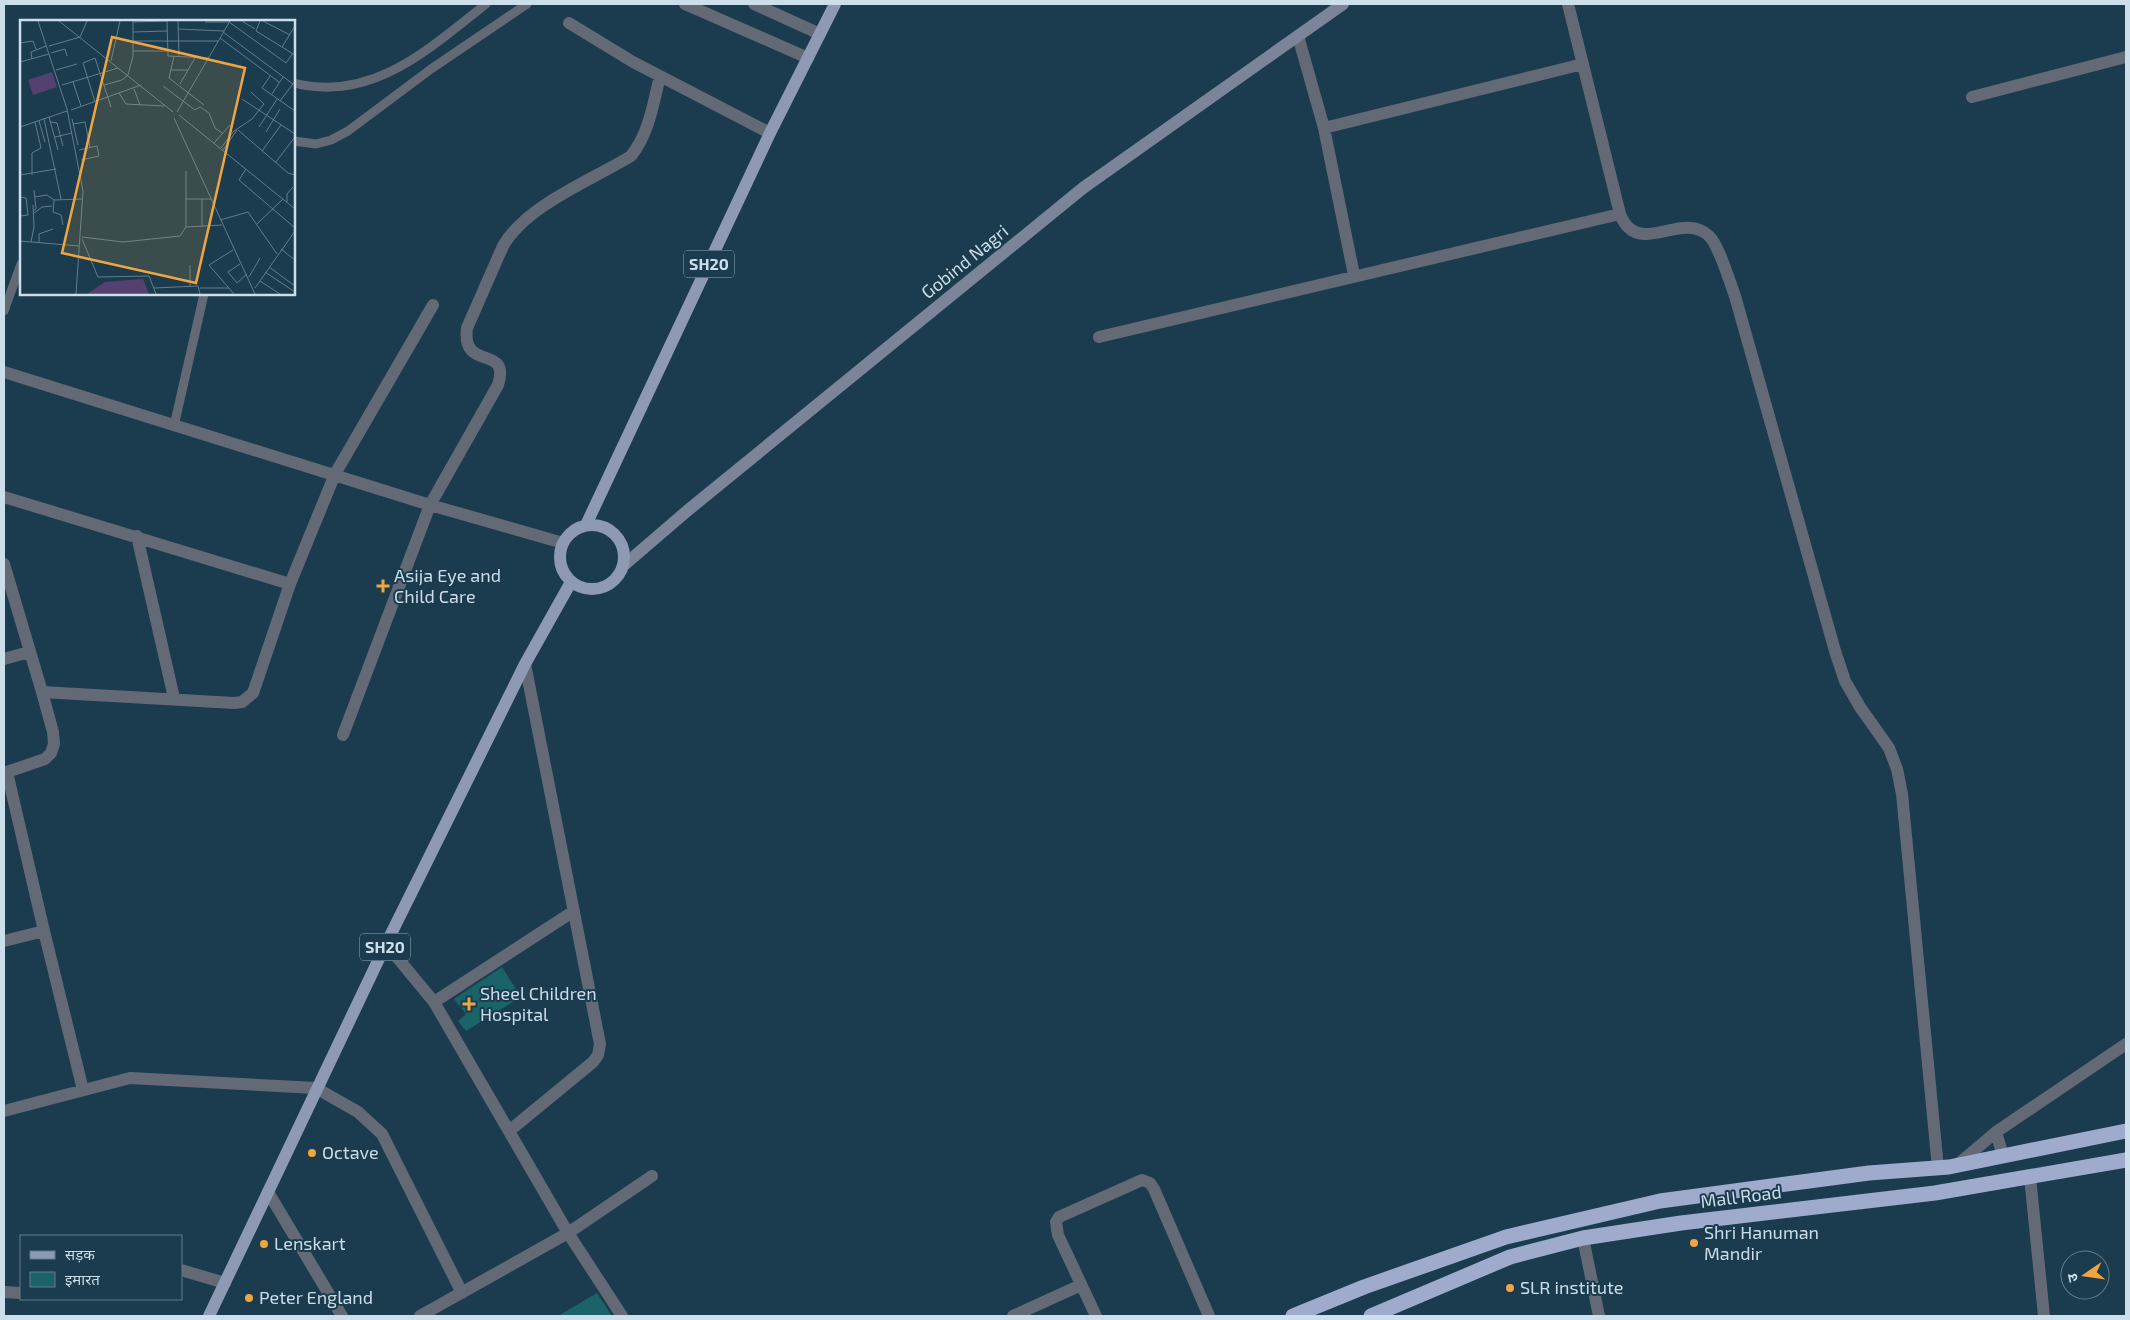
<svg xmlns="http://www.w3.org/2000/svg" width="2130" height="1320" font-family="'Exo 2','Noto Sans Devanagari',sans-serif">
<style>
.building{fill:#1a6369}
.lines{fill:none;stroke-linecap:round;stroke-linejoin:round}
.lane{stroke:#646976;stroke-width:9}
.street{stroke:#646976;stroke-width:12}
.secondary{stroke:#7c8499;stroke-width:12}
.primary{stroke:#8e99b4;stroke-width:12}
.highway{stroke:#9fabcc;stroke-width:15}
.poi-dot{fill:#f1a540;stroke:#1b3c4e;stroke-width:2}
.labels{text-anchor:middle;stroke-width:4;stroke-linejoin:round;paint-order:stroke}
.shield{fill:#1b3c4e;stroke:#97adba;stroke-width:1}
.shield-label{font-size:16px;font-weight:bold;fill:#ccdee9}
.street-label{font-size:18px;fill:#ccdee9;stroke:#1b3c4e}
.poi-label{font-size:18px;fill:#ccdee9;stroke:#1b3c4e;text-anchor:start}
.inset-road{fill:none;stroke:#627d8c;stroke-width:1}
.view{fill:#f1a540;fill-opacity:0.15;stroke:#f1a540;stroke-width:2.5}
.inset-edge{fill:none;stroke:#ccdee9;stroke-width:2.5}
</style>
<rect width="100%" height="100%" fill="#1b3c4e"/>
<path class="building" d="M502,967L521,997L466,1031L458,1021L466,1014L454,999Z
M597,1293L612,1316H558Z"/>
<g class="lines">
<path class="lane" d="M294,83C372,103 430,48 486,4
M294,141L316,144L331,140L348,131L431,69L527,4
M4,311L21,264
M174,426L204,294"/>
<path class="street" d="M685,4L808,58
M754,4L820,34
M1568,4L1620,214C1622,218 1624,224 1628,227C1648,248 1685,213 1709,236C1719,245 1730,283 1735,296L1835,651L1845,681L1860,707L1889,748L1897,769L1902,794L1938,1168
M569,23L633,62L770,133
M1298,36L1324,128L1354,275
M1972,97L2126,57
M1324,128L1583,64
M1099,337L1620,214
M4,372L430,505L563,543
M4,497L290,584
M137,536L174,698
M4,564L42,692L53,732L54,744L51,753L45,759L4,773
M4,659L29,652
M42,692L234,703L242,702L253,693L290,584L335,474L433,305
M343,735L430,505L498,385C511,343 461,373 467,328L503,246C527,205 590,181 631,156C649,133 653,105 660,76
M7,772L44,931L83,1090
M4,941L44,931
M386,944L434,1002L568,1233L622,1316
M434,1002L574,911
M4,1111L130,1078L316,1088L358,1112L382,1134L462,1293
M509,1131L593,1062L598,1055L600,1044L525,664
M1996,1132L2003,1156
M1957,1165L1996,1132L2126,1044
M2030,1177L2044,1316
M268,1192L342,1316
M1583,1238L1599,1316
M181,1270L225,1283
M4,1292L21,1293
M420,1316L568,1233L652,1176
M1013,1316L1081,1285
M1096,1316L1058,1235L1056,1222L1059,1217L1142,1180L1150,1183L1154,1189L1209,1316"/>
<path class="secondary" d="M623,566L687,511L1083,188L1343,4"/>
<path class="primary" d="M560 557a32 32 0 1 1 64 0a32 32 0 1 1-64 0Z
M586,525L770,133L835,4
M209,1316L386,944L525,664L571,582"/>
<path class="highway" d="M1293,1316L1364,1287L1506,1237L1660,1201L1869,1173L1949,1167L2126,1131
M1371,1316L1510,1257L1583,1238L1681,1223L1935,1193L2126,1160"/>
</g>
<g class="poi-dot">
<path d="M380.5 578.5h5v5h5v5h-5v5h-5v-5h-5v-5h5z"/>
<path d="M466.5 996.5h5v5h5v5h-5v5h-5v-5h-5v-5h5z"/>
<circle cx="312" cy="1153" r="5"/>
<circle cx="1694" cy="1243" r="5"/>
<circle cx="264" cy="1244" r="5"/>
<circle cx="1510" cy="1288" r="5"/>
<circle cx="249" cy="1298" r="5"/>
</g>
<g class="labels">
<g class="shield">
<rect x="684" y="250.5" width="50" height="27" rx="4"/>
<rect x="360" y="933.5" width="50" height="27" rx="4"/>
</g>
<g class="shield-label">
<text x="709" y="270">SH20</text>
<text x="385" y="953">SH20</text>
</g>
<g class="street-label">
<text transform="translate(965 262) rotate(-39)" y="6">Gobind Nagri</text>
<text transform="translate(1741 1197) rotate(-7)" y="6">Mall Road</text>
</g>
<g class="poi-label">
<text x="394" y="582">Asija Eye and<tspan x="394" dy="21">Child Care</tspan></text>
<text x="480" y="1000">Sheel Children<tspan x="480" dy="21">Hospital</tspan></text>
<text x="322" y="1159">Octave</text>
<text x="1704" y="1239">Shri Hanuman<tspan x="1704" dy="21">Mandir</tspan></text>
<text x="274" y="1250">Lenskart</text>
<text x="1520" y="1294">SLR institute</text>
<text x="259" y="1304">Peter England</text>
</g>
</g>
<g transform="translate(20 20)">
<rect width="275" height="275" fill="#1b3c4e"/>
<path d="M123,259L129,274H67L85,262Z" fill="#544170"/>
<path d="M32,52L37,67L13,75L8,60Z" fill="#544170"/>
<path class="inset-road" d="M18,1L47,89L63,171L56,274M39,1L153,92M147,1L148,36L189,38M158,1L159,36M222,1L235,9M240,1L236,11L275,35M243,1L270,15M113,2L147,1M185,2H209L266,43L273,33M158,9L204,11M113,12L147,11M203,12L273,64M200,18L259,62M113,21H198M0,23L13,21L16,29M29,26L60,17L67,1M262,27L275,6M113,31H147M31,33L45,29L47,36M154,36L149,58L184,85M12,39L11,32L26,26M91,41L100,1M0,42L29,34M36,50L57,44M151,50H168M250,56L242,68L275,91M53,62L61,86M160,64L176,36M42,65L98,48M84,65L102,60L108,55L113,36V1M143,66L175,90L180,87L189,93L195,108L202,113M114,69L120,85M99,73L106,84L144,86M252,74L263,57M222,79L275,114M260,81L275,61M75,82L63,43L75,38L91,87M51,90L121,65M157,92L210,1M159,95L275,189M29,97L38,130M154,98L235,274M24,99L41,179M52,99L58,125M19,101L25,122M31,102L37,103L43,126M53,104L65,102L70,127M0,107L47,91M239,107L257,79M218,110L268,153L275,155M246,112L260,89M35,117L52,113M194,123L210,105M201,128L214,111L232,99L244,84L231,72M59,130L77,126L79,136L61,140M203,130L217,110M242,131L261,105M255,143L275,117M226,149L219,160L275,208M166,151V207M0,155L36,149M12,155V133L21,128L15,102M0,177L6,178L8,195L0,196M15,177L27,175L34,180M166,179H191M182,179V207M267,182V174L273,167M13,191L16,189L14,170M13,194L22,187L32,186M200,200L228,192L257,234M237,204L263,179M43,205L41,195L33,192L34,180L63,179M62,217L103,222L160,216L166,207L202,205M62,219L78,257L129,256L136,274M0,221L59,226M11,222L14,207L13,185M19,222V214L33,209M261,229L275,240M213,230L189,245L214,274M220,244L208,252L217,263L227,254M170,245V266M249,247L275,266M245,252L275,272M229,257L240,238M240,261L260,274M134,268L178,266L180,274M180,268H209M235,268L275,211"/>
<path class="view" d="M92,17L225,48L176,263L42,233Z"/>
<rect width="275" height="275" class="inset-edge"/>
</g>
<rect width="2130" height="1320" fill="none" stroke="#ccdee9" stroke-width="10"/>
<rect x="20" y="1235" width="162" height="65" fill="#1b3c4e" stroke="#627d8c"/>
<rect x="30" y="1251" width="25" height="8" fill="#8e99b4" stroke="#627d8c"/>
<text x="65" y="1260" font-size="15" fill="#ccdee9">सड़क</text>
<rect x="30" y="1272" width="25" height="15" fill="#1a6369" stroke="#627d8c"/>
<text x="65" y="1285" font-size="15" fill="#ccdee9">इमारत</text>
<g transform="translate(2085 1275) rotate(257)"><circle r="24" fill="#1b3c4e" stroke="#627d8c"/>
<path d="M0-4L9 19L0 12L-9 19Z" fill="#f1a540"/>
<text y="-8" font-size="14" font-weight="bold" text-anchor="middle" fill="#ccdee9">उ</text>
</g>
</svg>
